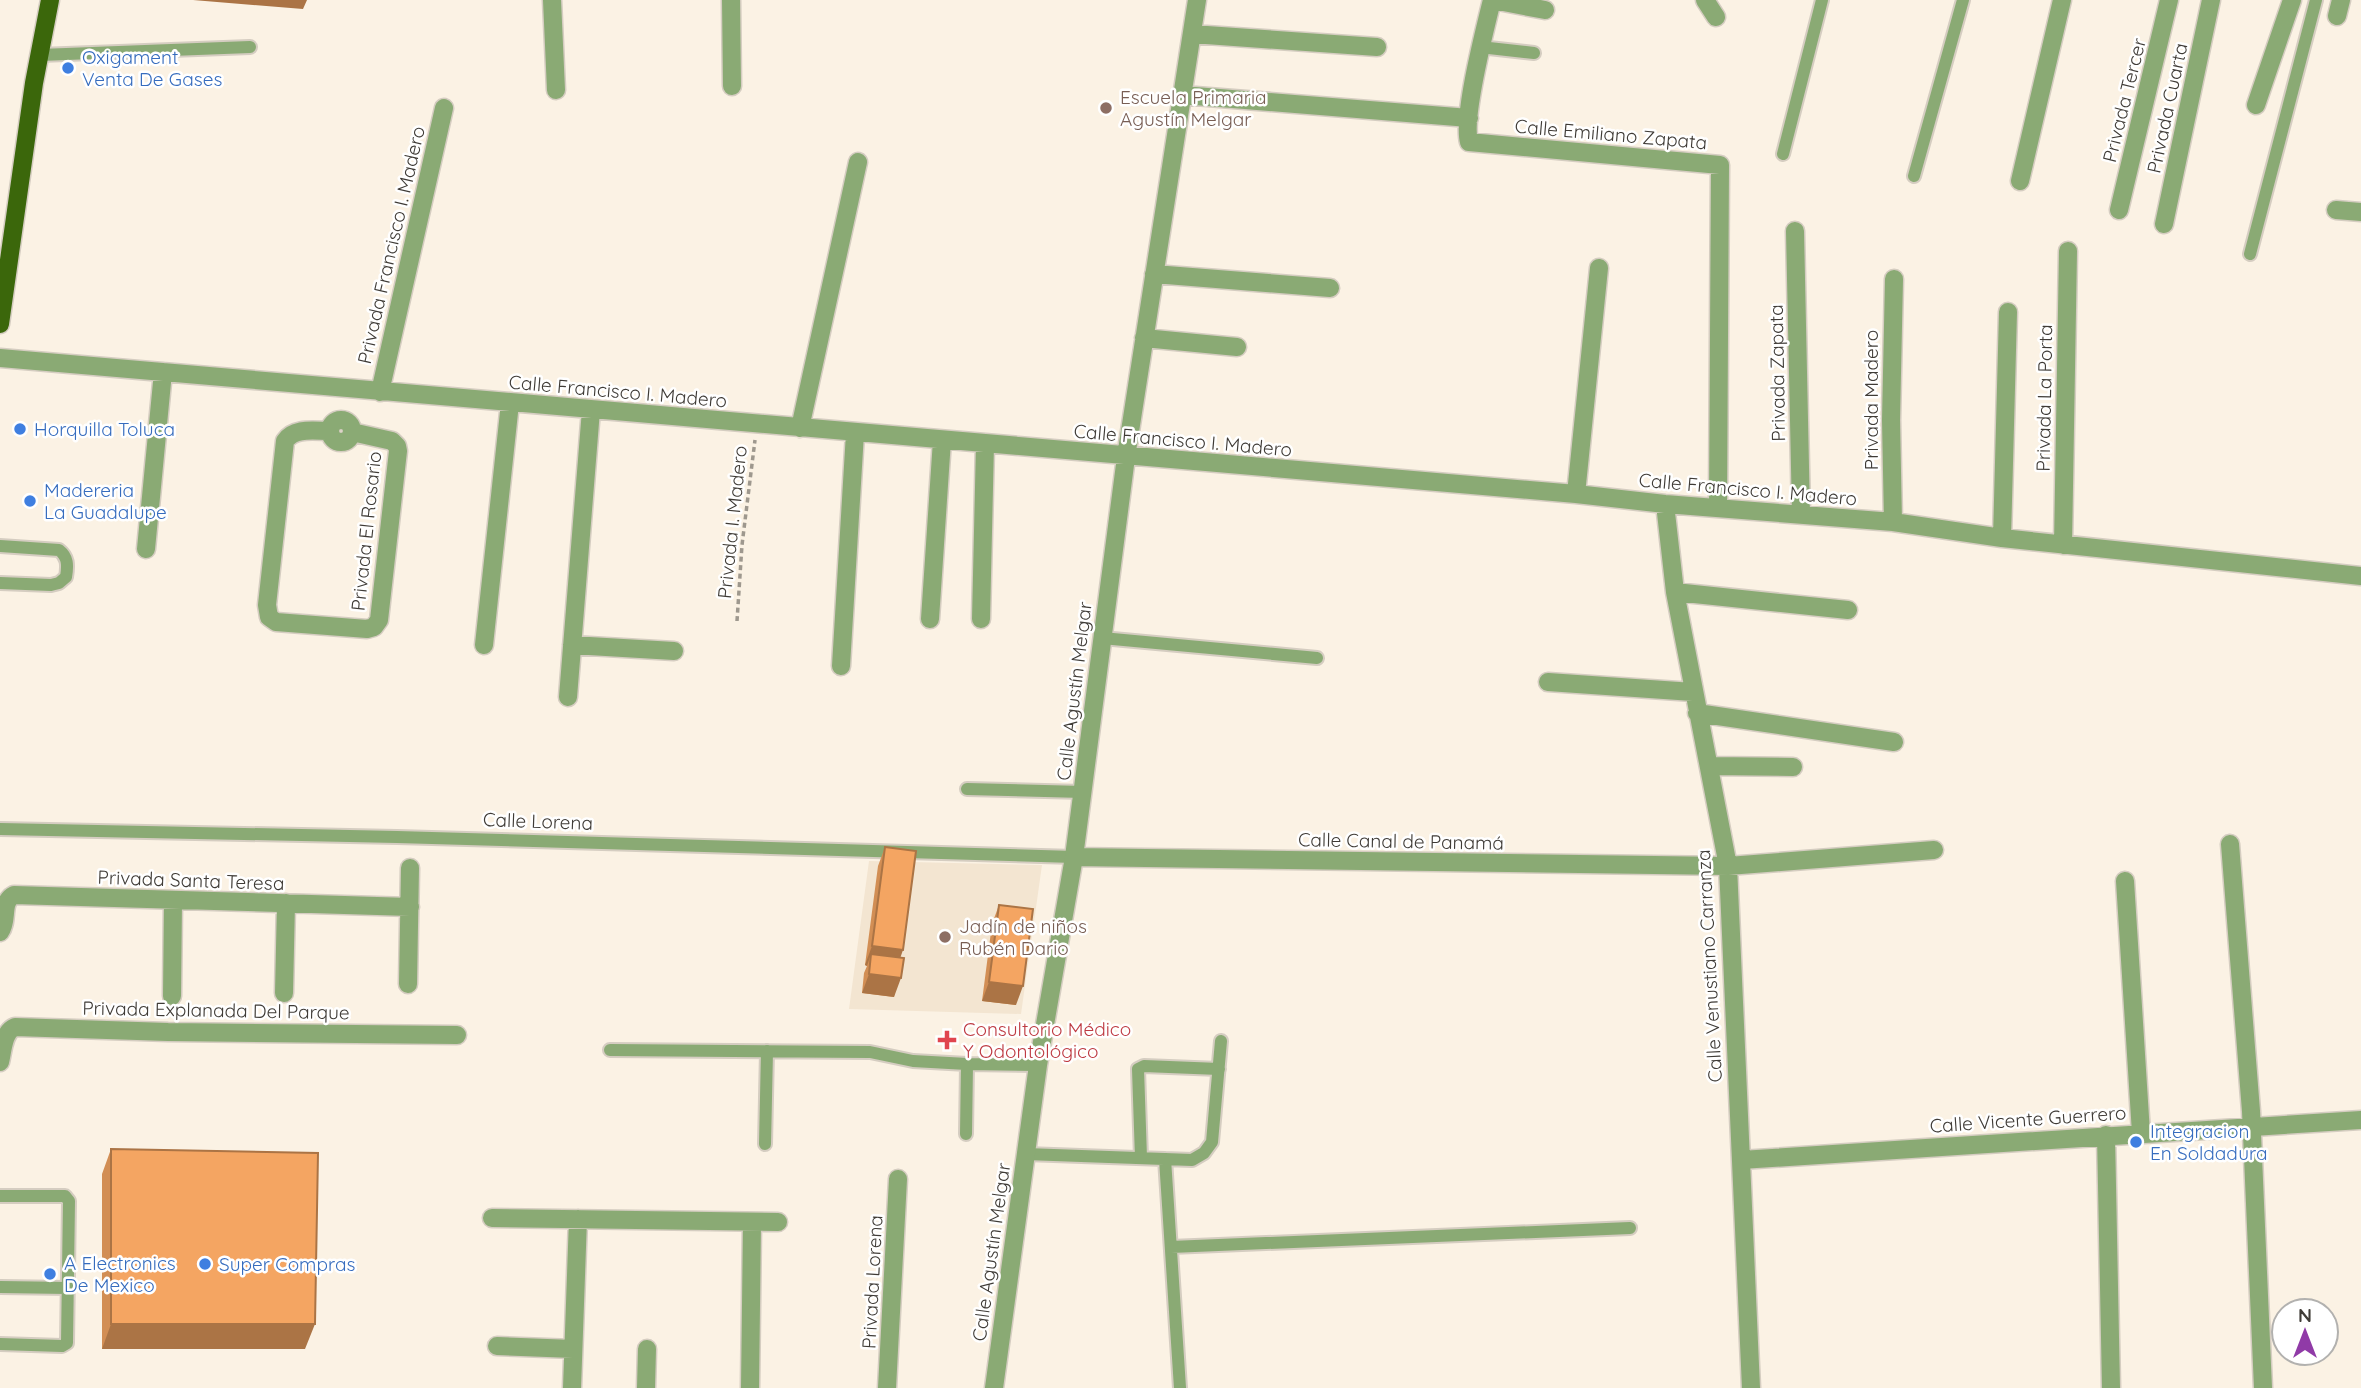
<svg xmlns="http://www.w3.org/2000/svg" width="2361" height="1388" font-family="Quicksand,sans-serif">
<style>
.built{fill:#f3e5d1}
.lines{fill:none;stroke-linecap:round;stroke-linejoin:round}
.service-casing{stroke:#d5cdc1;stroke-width:16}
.minor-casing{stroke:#d5cdc1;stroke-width:21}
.primary-casing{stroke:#d5cdc1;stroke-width:21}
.path{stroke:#9e988e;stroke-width:3.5;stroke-dasharray:5 3.5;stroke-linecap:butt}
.service{stroke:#8aaa74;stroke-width:12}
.minor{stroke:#8aaa74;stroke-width:18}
.primary{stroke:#3b670b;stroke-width:18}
.wall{fill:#d28e54}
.shaded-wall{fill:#ab7445}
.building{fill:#f4a562;stroke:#ab7445;stroke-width:2}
.shop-dot{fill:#3f7fe0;stroke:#fff;stroke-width:2.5}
.education-dot{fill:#8d6e63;stroke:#fff;stroke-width:2.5}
.health-dot{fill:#e0444e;stroke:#fff;stroke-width:2.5}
.labels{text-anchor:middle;stroke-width:5;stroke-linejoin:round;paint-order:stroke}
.shop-label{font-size:19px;fill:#366cbe;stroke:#fff;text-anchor:start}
.education-label{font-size:19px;fill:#785e54;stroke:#fff;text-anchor:start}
.street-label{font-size:19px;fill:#3f3b36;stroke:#fff}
.health-label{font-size:19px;fill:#be3a42;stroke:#fff;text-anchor:start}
</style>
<rect width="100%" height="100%" fill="#fbf2e4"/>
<path class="built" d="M869,861L1042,865L1021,1014L849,1009Z"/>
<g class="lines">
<g class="service-casing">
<path id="service" d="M1480,47L1534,53
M40,55L250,47
M1783,154L1822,0
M1914,176L1963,0
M2250,254L2316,0
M0,546L59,550C68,557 68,565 66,577L59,583L51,585L0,583
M1102,638L1317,658
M967,789L1083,792
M0,829L397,837L1074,857
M610,1050L870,1052L913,1061L967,1064L1038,1065
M966,1134L967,1064
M765,1144L767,1051
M1026,1154L1192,1160L1204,1153L1212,1142L1221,1041
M1141,1158L1138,1069L1144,1066L1219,1069
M1165,1159L1180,1388
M0,1196H65L69,1201L67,1343L62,1346L0,1344
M1171,1247L1630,1228
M0,1287L68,1288"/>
</g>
<g class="minor-casing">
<path id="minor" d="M552,0L556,90
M731,0L732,86
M1492,0C1485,29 1462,117 1469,142L1720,165L1718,507
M1493,0L1545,10
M1705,0L1716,17
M2337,16L2341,0
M1192,34L1377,47
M1183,95L1469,118
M2256,105L2292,0
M2020,181L2062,0
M2119,210L2169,0
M2336,210L2361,212
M2164,224L2211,0
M1795,231L1801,514
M1154,274L1330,288
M1144,338L1237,347
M0,358L1576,494L1665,504L1893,522L2002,538L2361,576
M380,392L444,108
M330 431a11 11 0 1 1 22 0a11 11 0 1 1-22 0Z
M800,428L858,162
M329,431C315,431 294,427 285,441L267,605L269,617L276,622L367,629L374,627L379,620L398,451L397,446L392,441L352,432
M1576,494L1599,268
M1665,504L1675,592L1728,866L1751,1388
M1893,522L1891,420L1894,279
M2002,538L2008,312
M2063,545L2068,251
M146,549L163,372
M1675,592L1848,610
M930,619L942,440
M981,619L985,444
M484,645L510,403
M572,645L674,651
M841,666L855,433
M1548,682L1693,692
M568,697L591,410
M1697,713L1894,742
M1709,766L1793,767
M2230,844L2251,1111L2263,1388
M1074,857L1728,866L1934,850
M2125,881L2141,1133
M0,932C9,920 0,902 14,895L410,907
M408,984L410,868
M284,993L286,903
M172,996L173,900
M0,1062C3,1050 3,1032 15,1027L168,1032L457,1035
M2106,1135L2111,1388
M1741,1160L2361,1120
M492,1218L778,1222
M497,1346L573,1349
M572,1388L578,1219
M646,1388L647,1349
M750,1388L752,1222
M887,1388L898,1179
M994,1388L1038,1065L1074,857L1126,457L1197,0"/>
</g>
<g class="primary-casing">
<path id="primary" d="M0,324L34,83L50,0"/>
</g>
<path class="path" d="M737,621L742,545L755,440"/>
<use href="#service" class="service"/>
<use href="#minor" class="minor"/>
<use href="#primary" class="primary"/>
</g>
<path class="wall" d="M885,847L900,957L894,997L862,993L864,973L867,966L865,965L878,866Z
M999,905L1016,1005L982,1001L992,924Z
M111,1149L305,1349H102V1174Z"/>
<path class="shaded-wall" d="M193,0H307L303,9Z
M872,946L903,950L896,970L871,954L867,966L865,965Z
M869,974L901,978L894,997L862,993Z
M989,982L1023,986L1016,1005L982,1001Z
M111,1324H315L305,1349H102Z"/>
<path class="building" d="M885,847L916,851L903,950L872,946Z
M999,905L1033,909L1023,986L989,982Z
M871,954L904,958L901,978L869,974Z
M111,1149L318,1153L315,1324H111Z"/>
<g class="shop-dot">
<circle cx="68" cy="68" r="7"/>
<circle cx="20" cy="429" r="7"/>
<circle cx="30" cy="501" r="7"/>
<circle cx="2136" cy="1142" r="7"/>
<circle cx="205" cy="1264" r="7"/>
<circle cx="50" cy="1274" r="7"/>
</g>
<g class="education-dot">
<circle cx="1106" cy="108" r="7"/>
<circle cx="945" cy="937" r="7"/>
</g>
<path class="health-dot" d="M943.5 1029.5h7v7h7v7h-7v7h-7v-7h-7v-7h7z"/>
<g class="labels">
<g class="shop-label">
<text x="82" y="64">Oxigament<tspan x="82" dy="22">Venta De Gases</tspan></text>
<text x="34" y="436">Horquilla Toluca</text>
<text x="44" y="497">Madereria<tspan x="44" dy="22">La Guadalupe</tspan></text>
<text x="2150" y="1138">Integracion<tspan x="2150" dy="22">En Soldadura</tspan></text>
<text x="64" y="1270">A Electronics<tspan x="64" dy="22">De Mexico</tspan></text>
<text x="219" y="1271">Super Compras</text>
</g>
<g class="education-label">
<text x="1120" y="104">Escuela Primaria<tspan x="1120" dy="22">Agustín Melgar</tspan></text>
<text x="959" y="933">Jadín de niños<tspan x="959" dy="22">Rubén Dario</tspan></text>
</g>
<g class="street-label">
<text transform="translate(2124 100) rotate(-76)" y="7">Privada Tercer</text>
<text transform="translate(2167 108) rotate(-78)" y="7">Privada Cuarta</text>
<text transform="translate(1611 134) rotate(5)" y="7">Calle Emiliano Zapata</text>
<text transform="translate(391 245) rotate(-77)" y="7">Privada Francisco I. Madero</text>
<text transform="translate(1777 373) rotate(-91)" y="7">Privada Zapata</text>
<text transform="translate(618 391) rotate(5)" y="7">Calle Francisco I. Madero</text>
<text transform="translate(2044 398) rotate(-89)" y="7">Privada La Porta</text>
<text transform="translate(1871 400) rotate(-90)" y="7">Privada Madero</text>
<text transform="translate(1183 440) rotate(5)" y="7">Calle Francisco I. Madero</text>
<text transform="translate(1748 489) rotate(5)" y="7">Calle Francisco I. Madero</text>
<text transform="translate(732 522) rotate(-84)" y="7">Privada I. Madero</text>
<text transform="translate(366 531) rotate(-84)" y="7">Privada El Rosario</text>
<text transform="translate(1074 691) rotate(-83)" y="7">Calle Agustín Melgar</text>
<text transform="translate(538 821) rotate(2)" y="7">Calle Lorena</text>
<text transform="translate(1401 841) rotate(1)" y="7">Calle Canal de Panamá</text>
<text transform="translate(191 880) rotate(2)" y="7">Privada Santa Teresa</text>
<text transform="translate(1709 966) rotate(-93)" y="7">Calle Venustiano Carranza</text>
<text transform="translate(216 1010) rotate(1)" y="7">Privada Explanada Del Parque</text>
<text transform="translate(2028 1119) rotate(-4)" y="7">Calle Vicente Guerrero</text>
<text transform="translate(991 1252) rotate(-82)" y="7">Calle Agustín Melgar</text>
<text transform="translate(872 1282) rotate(-87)" y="7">Privada Lorena</text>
</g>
<g class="health-label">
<text x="963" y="1036">Consultorio Médico<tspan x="963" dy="22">Y Odontológico</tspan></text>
</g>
</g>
<g transform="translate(2305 1332)"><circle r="33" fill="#ffffff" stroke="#b2b1af" stroke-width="2"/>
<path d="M0-5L12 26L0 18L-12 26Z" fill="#903aa7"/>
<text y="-10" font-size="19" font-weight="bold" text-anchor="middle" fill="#3f3b36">N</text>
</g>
</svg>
